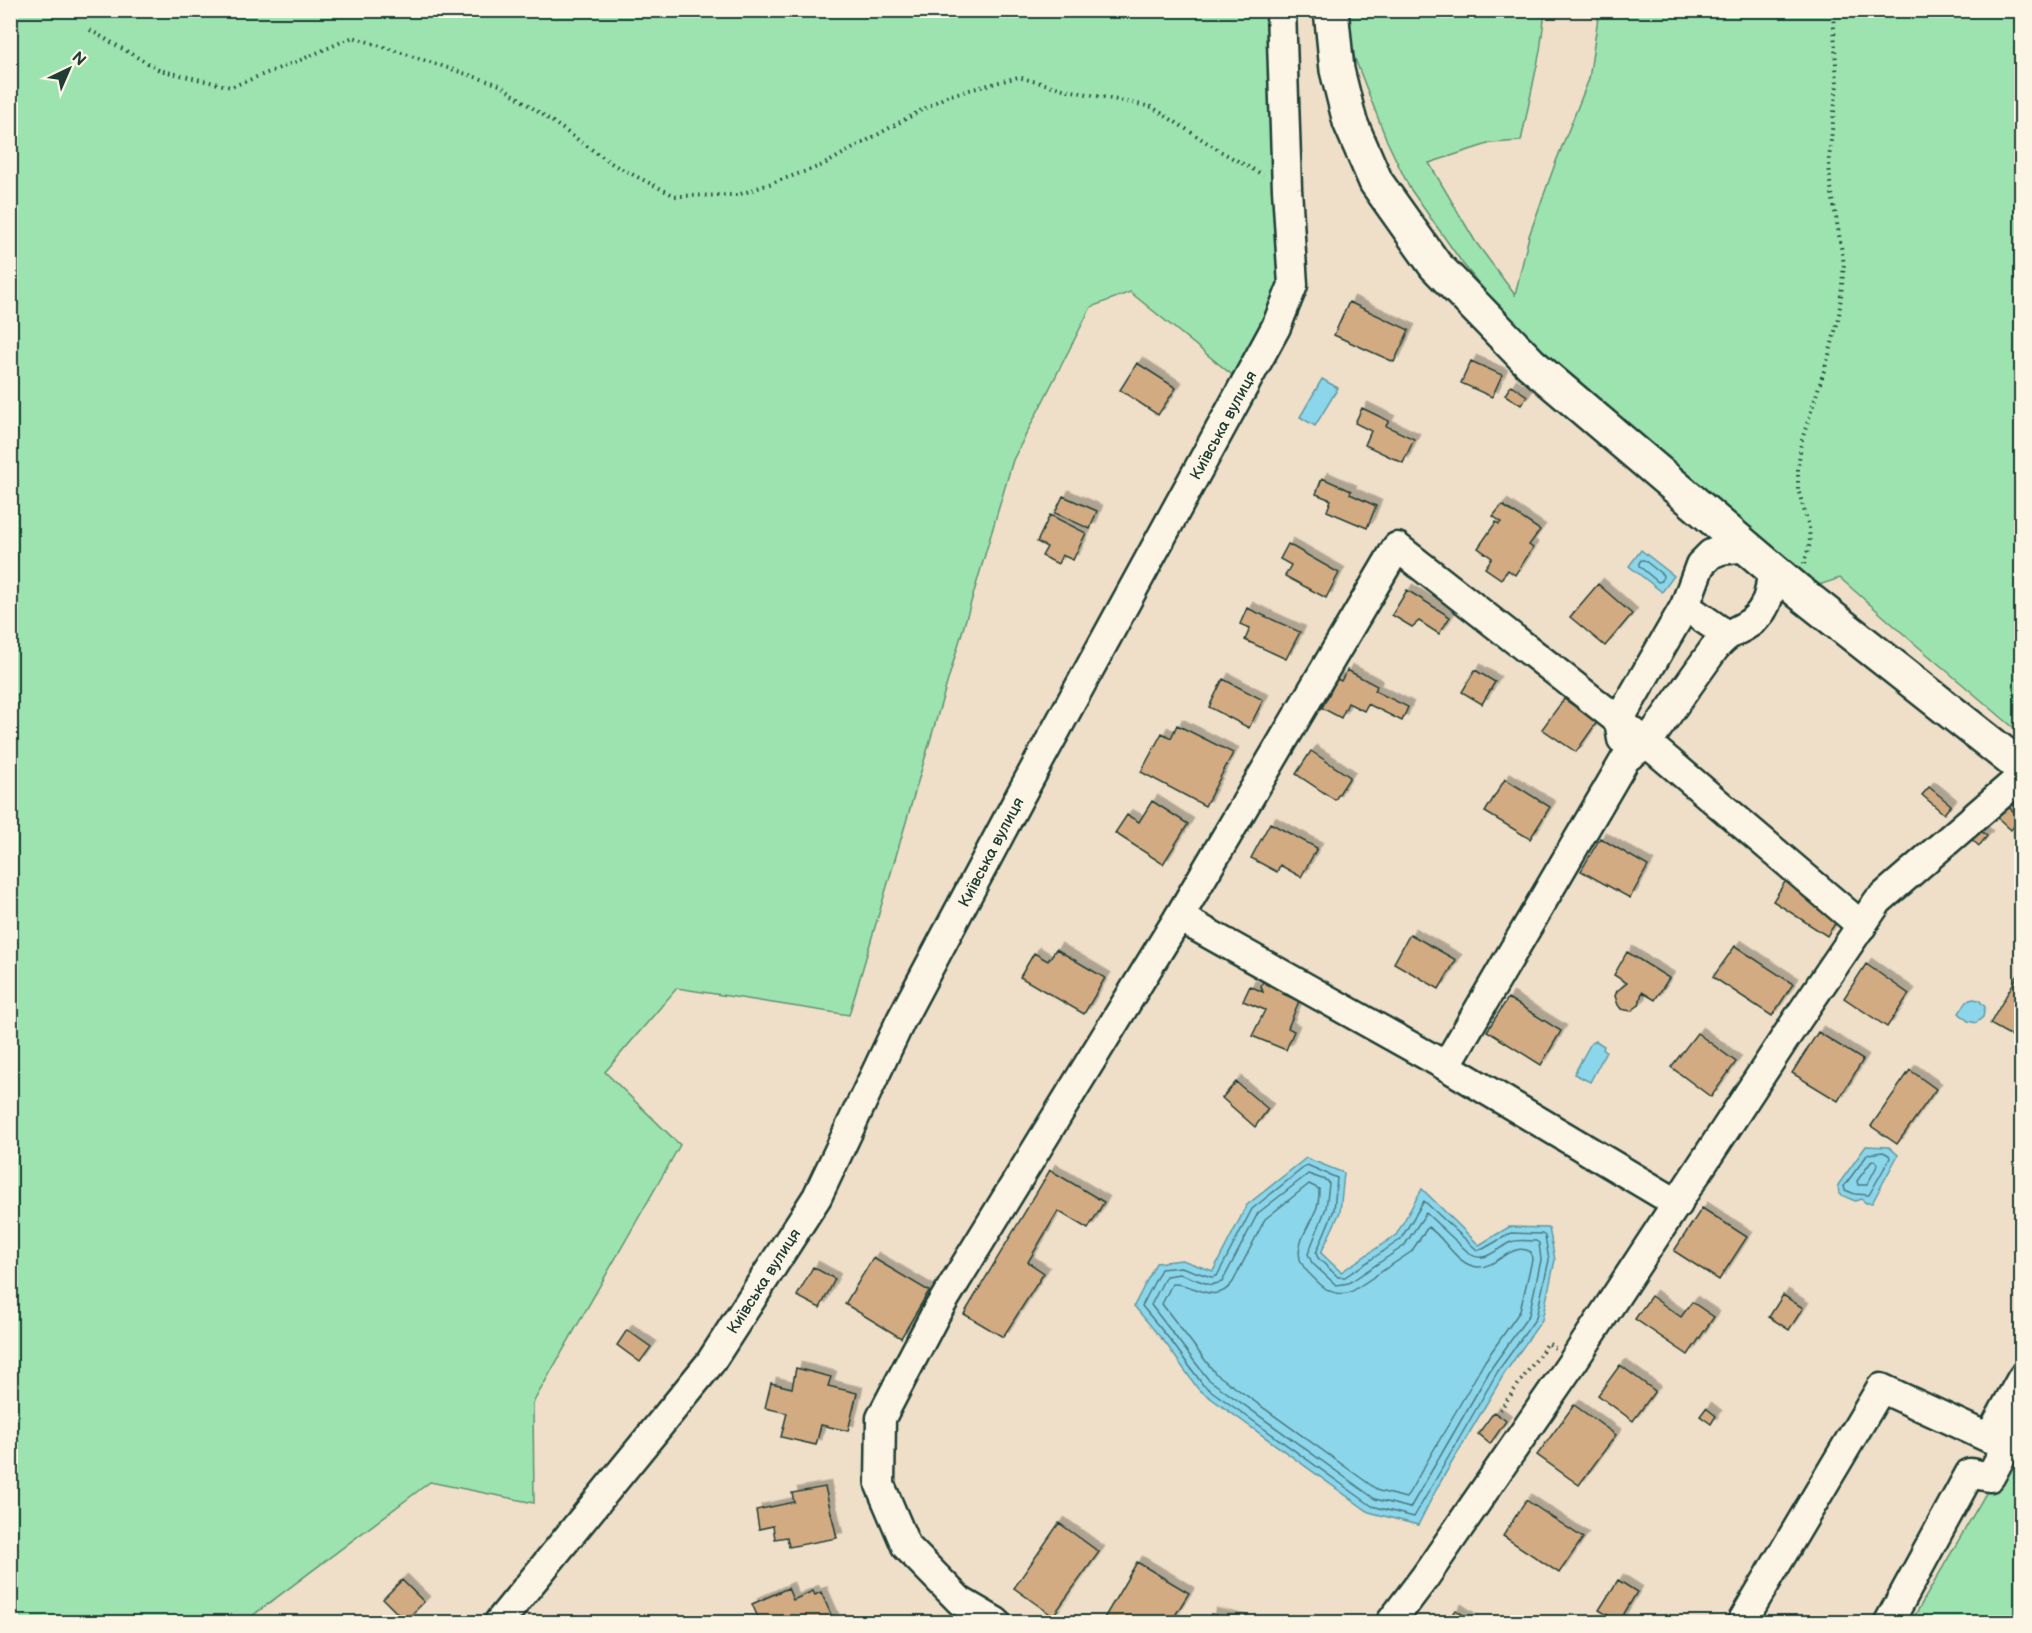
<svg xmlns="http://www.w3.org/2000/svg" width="2032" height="1633" font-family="'Balsamiq Sans',sans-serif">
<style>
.green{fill:#9de3b0;stroke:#5e9072;stroke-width:1.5}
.water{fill:#8cd6ec;stroke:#6099a2;stroke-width:1.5}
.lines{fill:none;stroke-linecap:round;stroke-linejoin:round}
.shore{stroke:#4b7a7e;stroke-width:1.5}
.building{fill:#d2ab83;stroke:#1f3d34;stroke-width:1.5;filter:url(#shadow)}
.minor-casing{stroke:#1f3d34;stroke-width:33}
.major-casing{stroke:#1f3d34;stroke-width:38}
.path{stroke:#1f3d34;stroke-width:4;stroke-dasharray:1.5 4.5;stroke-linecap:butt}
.minor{stroke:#fcf5e5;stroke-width:28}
.major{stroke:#fcf5e5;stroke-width:33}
.labels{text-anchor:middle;stroke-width:4.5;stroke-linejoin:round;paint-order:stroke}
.street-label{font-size:16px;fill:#1f3d34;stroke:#fcf5e5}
</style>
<defs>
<filter id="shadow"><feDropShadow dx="5.5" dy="-5.5" stdDeviation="0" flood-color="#0004"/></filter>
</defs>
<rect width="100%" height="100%" fill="#efdfc8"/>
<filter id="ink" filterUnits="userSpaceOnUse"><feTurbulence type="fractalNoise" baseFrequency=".0167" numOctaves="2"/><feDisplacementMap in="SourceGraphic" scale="12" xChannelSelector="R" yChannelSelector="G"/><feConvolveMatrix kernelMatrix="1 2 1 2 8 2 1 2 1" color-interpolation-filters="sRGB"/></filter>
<g filter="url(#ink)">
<path class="green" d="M11,11H1276L1293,322L1257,395L1130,292L1091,307L1013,460L849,1015L677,988L605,1072L680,1145L533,1403L534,1503L430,1482L244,1622H11Z
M1343,11H1545L1540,51L1521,141L1491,143L1429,163L1475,241L1515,295L1529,236L1555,164L1589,79L1599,11H2021V734L1915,644L1840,578L1819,585L1549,358L1501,311L1463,264L1409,187L1387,141L1352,51Z
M2021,1433V1622H1911Z"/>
<path class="water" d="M1322,379L1338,388L1315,426L1300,417Z
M1641,550L1674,576L1662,592L1629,566Z
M1973,999L1979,1000L1985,1007L1983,1017L1976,1023L1968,1021L1959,1013L1967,1001Z
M1596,1041L1604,1046L1603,1049L1606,1052L1590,1082L1574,1074L1591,1043Z
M1866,1146L1889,1147L1898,1155L1872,1203H1866L1861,1199L1855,1201L1839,1194L1838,1185Z
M1306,1158L1344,1173L1340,1212L1321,1253L1341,1272L1396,1235L1422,1189L1479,1245L1509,1227L1549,1228L1555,1260L1542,1320L1504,1374L1438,1486L1418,1525L1369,1512L1198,1389L1167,1345L1134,1306L1156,1263L1182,1260L1213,1271L1247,1205Z"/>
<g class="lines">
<path class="shore" d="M1641,560H1644L1663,575L1662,581L1658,582L1639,566V563Z
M1883,1152L1889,1155L1890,1158L1869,1195L1855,1194L1845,1190L1844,1186L1868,1154Z
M1875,1160L1878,1164L1867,1185H1858L1857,1181L1871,1162Z
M1307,1165L1337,1178L1334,1210L1316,1253L1318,1258L1338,1277H1345L1400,1240L1424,1201L1477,1250L1483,1249L1511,1233L1542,1234L1545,1236L1549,1260L1536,1318L1498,1371L1414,1517L1372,1506L1203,1385L1171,1341L1142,1306L1161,1269L1181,1267L1211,1277L1217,1276L1252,1209Z
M1308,1174L1328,1181L1329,1184L1326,1208L1308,1254L1312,1263L1336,1285L1349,1283L1404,1246L1426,1213L1470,1254C1485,1264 1497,1248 1511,1242C1518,1239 1528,1241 1536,1241L1539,1243L1541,1260L1529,1315L1492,1367L1410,1508L1375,1499L1208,1379L1151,1305L1166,1276L1180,1274L1211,1285L1222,1282L1258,1213Z
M1309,1184L1319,1189C1319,1195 1319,1201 1317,1207C1311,1224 1292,1246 1302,1264C1306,1272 1315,1279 1321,1285C1330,1293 1339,1296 1351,1292L1411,1252L1428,1227C1445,1237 1457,1267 1479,1267C1498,1267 1512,1241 1531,1252L1532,1260L1520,1311L1485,1361L1406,1498L1379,1491L1215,1373L1162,1304L1172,1284C1195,1282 1214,1308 1233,1282L1265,1219Z"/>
</g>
<path class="building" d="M1349,302L1409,330L1394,362L1334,335Z
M1471,361L1502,375L1492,397L1461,383Z
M1137,363L1176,388L1158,415L1120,390Z
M1511,385L1527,396L1521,405L1505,395Z
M1362,408L1389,421L1386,426L1414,439L1403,463L1365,445L1371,431L1355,423Z
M1322,478L1351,491L1350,494L1376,506L1367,528L1327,511L1331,500L1316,494Z
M1063,496L1097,511L1090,529L1055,513Z
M1502,505L1540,530L1529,545L1533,548L1515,575L1508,570L1501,579L1485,568L1492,558L1478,548L1496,522L1499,524L1501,522L1493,516Z
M1050,515L1086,533L1073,560L1062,555L1058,564L1042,556L1047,547L1037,542Z
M1288,544L1339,573L1326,598L1285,576L1291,565L1280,559Z
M1598,584L1632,614L1605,646L1570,617Z
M1407,590L1450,617L1439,634L1419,621L1412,627L1392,615Z
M1247,608L1300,632L1286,659L1245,640L1250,628L1240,624Z
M1347,670L1377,686L1375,691L1408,707L1402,721L1368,704L1364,711L1348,703L1341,718L1322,708L1337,679L1341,681Z
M1475,670L1495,682L1482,704L1462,692Z
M1223,679L1263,700L1249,728L1209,707Z
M1564,699L1597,722L1576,752L1542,729Z
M1177,725L1233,753L1205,806L1141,772L1162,733L1171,738Z
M1311,751L1350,777L1335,800L1296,774Z
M1505,779L1550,807L1530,839L1485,812Z
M1929,787L1951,805L1944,814L1922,795Z
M1998,798L2021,818L2011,830L1988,809Z
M1152,801L1188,824L1163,864L1115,833L1127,815L1139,822Z
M1270,823L1317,848L1301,877L1280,865L1277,872L1251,858Z
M1975,826L1987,836L1979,846L1967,835Z
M1600,838L1648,866L1630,898L1581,871Z
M1788,877L1842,913L1827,936L1773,901Z
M1410,934L1456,960L1439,989L1394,963Z
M1735,946L1793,984L1772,1016L1713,977Z
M1056,949L1105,978L1084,1014L1020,977L1034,953L1048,961Z
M1627,952L1669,978L1655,1000L1642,992L1639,1005L1631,1011L1621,1009L1618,1005L1615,996L1617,991L1627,983L1614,975Z
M1866,964L1909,994L1887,1027L1844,998Z
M2018,975L2022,977V1032L2017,1039L1990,1024Z
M1265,977L1287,989L1283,994L1299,1001L1288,1028L1294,1031L1286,1050L1252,1036L1265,1010L1243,1001L1250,986L1263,992L1261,986Z
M1508,998L1561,1031L1541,1065L1487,1031Z
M1818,1032L1863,1060L1838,1101L1792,1073Z
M1697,1033L1736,1062L1711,1097L1671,1067Z
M1910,1070L1936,1089L1897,1144L1871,1126Z
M1236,1082L1268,1109L1255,1127L1222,1098Z
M1050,1170L1104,1202L1088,1229L1058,1211L1028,1262L1044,1273L1003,1337L964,1314Z
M1702,1208L1747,1237L1719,1280L1674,1251Z
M873,1258L929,1291L901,1338L845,1304Z
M813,1267L835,1279L820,1308L797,1296Z
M1783,1295L1803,1308L1789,1330L1769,1317Z
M1651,1296L1681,1317L1692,1302L1714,1317L1688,1355L1635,1319Z
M627,1330L651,1347L640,1362L617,1345Z
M1620,1365L1655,1391L1633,1421L1598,1395Z
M796,1368L831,1377L828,1386L857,1393L848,1431L821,1425L816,1445L781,1437L787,1413L765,1408L771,1383L792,1388Z
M1574,1405L1616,1435L1579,1485L1537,1455Z
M1706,1408L1716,1416L1711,1424L1700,1416Z
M1494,1412L1506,1421L1490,1444L1478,1434Z
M825,1487L837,1538L789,1547L787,1537L775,1539L773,1526L759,1529L756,1510L794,1502L792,1493Z
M1526,1500L1583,1538L1559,1573L1503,1536Z
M1059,1523L1099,1552L1053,1616L1014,1588Z
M1137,1562L1189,1593L1171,1622H1107L1103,1620Z
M402,1580L424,1602L405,1621L383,1599Z
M1618,1580L1637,1592L1619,1622L1599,1610Z
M788,1588L793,1600L813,1591L815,1595L821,1592L833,1619L828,1621V1622H760L752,1604Z
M1456,1610L1474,1622H1447Z
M1211,1614L1246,1622H1208Z"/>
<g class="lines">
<g class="minor-casing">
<g id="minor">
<path d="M1685,606L1727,635"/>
<path d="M1622,739L1619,720L1685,606L1700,565L1711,554L1721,550L1746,547"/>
<path d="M1179,917L1446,1066L1678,1204"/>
<path d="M1446,1066L1626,758L1647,743L1714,649C1727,634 1729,635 1745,626C1767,614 1772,591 1771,568"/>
<path id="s1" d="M499,1622L710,1363L817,1197L901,1020L1020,796L1276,327L1293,285L1287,189L1281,10"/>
<path d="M996,1622L960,1601L906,1546L880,1485L881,1418L936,1313L1179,917L1397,547L1647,743L1862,926"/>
<path d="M1391,1622L1425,1577L1574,1360L1797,1020L1878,901L2022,776"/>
<path d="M1742,1622L1881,1388L1989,1438L2022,1378"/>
<path d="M1889,1622L1970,1473L1990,1477L2022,1418"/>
</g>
</g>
<g class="major-casing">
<path id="major" d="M1331,10L1337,70L1350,122L1376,182L1435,265L1531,364L1798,591L2022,768"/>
</g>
<path class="path" d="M90,30L159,70L231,87L303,59L353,37L500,85L614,165L675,196L738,195L823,165L947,96L1018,77L1067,90L1152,107L1220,151L1263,175
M1804,564L1810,543L1809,527L1798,489V469L1801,443L1829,355L1839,316L1844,264L1830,182L1829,159L1837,84L1833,10
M1500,1410L1548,1343L1555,1348"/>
<use href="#minor" class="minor"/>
<use href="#major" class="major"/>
</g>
</g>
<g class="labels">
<g class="street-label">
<text dy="6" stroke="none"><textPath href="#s1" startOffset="1404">Київська вулиця</textPath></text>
<text dy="6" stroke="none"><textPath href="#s1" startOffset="918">Київська вулиця</textPath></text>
<text dy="6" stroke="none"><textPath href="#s1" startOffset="432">Київська вулиця</textPath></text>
</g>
</g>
<rect width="2032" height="1633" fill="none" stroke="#fcf5e5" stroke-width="36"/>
<rect x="18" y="18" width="1996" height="1597" fill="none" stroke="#1f3d34" stroke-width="2" filter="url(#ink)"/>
<g transform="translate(69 69) rotate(44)" stroke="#fcf5e5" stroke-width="4.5" paint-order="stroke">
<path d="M0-4.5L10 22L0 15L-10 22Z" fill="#1f3d34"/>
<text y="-9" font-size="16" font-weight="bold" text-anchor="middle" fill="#1f3d34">N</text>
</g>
</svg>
